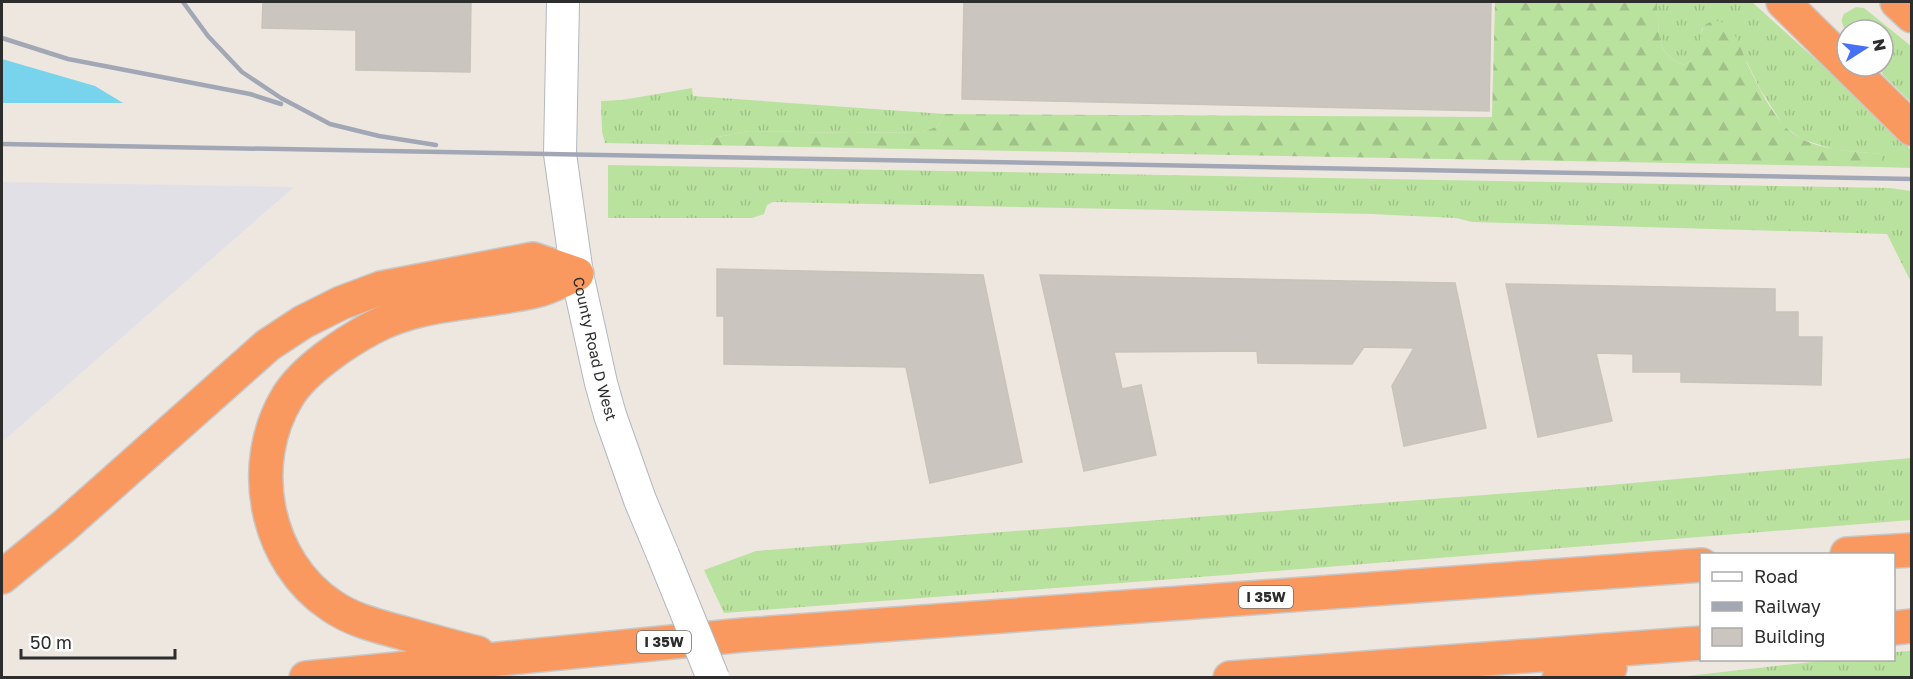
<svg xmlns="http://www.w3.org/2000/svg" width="1913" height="679" font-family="'Golos Text',sans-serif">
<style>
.industrial{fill:#e2e0e7}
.grass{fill:url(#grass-tufts)}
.forest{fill:url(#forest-firs)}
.water{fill:#77d4ec}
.building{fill:#cac5be;stroke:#c9c3b9;stroke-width:1.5}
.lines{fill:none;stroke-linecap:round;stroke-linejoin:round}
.secondary-casing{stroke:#b3b7c0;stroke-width:34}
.highway-casing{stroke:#c8c8c8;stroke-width:36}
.secondary{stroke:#fff;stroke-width:32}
.highway{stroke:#fa995f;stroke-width:33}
.rail{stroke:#a2a7b6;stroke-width:4.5}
.secondary-bridge-casing{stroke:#b3b7c0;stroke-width:34;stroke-linecap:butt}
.secondary-bridge{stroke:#fff;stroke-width:32}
.labels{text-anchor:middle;stroke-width:4.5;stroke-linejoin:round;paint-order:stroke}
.shield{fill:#fff;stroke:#6c6c6c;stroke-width:1.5}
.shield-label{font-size:14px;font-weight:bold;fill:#2d2d2d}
.street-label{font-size:15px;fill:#2d2d2d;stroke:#fff}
</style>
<defs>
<pattern id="grass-tufts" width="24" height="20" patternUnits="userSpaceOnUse" patternTransform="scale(1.5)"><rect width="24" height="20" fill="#bae29f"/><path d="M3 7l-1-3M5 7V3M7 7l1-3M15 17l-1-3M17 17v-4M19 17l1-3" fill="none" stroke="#a0c289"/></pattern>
<pattern id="forest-firs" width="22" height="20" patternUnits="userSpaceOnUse" patternTransform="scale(1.5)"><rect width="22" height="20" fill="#bae29f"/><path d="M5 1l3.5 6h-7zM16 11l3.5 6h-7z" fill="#a0c289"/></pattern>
</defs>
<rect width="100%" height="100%" fill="#eee7e0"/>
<path class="industrial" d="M2,182L294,187L2,442Z"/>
<path class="grass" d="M1657,2H1752L1862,101L1911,150V168L1881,167V154L1836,150L1801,139L1783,125L1760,89L1747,62L1702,28C1700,45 1700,56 1684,65C1653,54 1660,29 1657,2Z
M1856,7L1864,8L1911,46V102L1884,76L1878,66H1883V30L1847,31C1842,25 1840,21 1844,14Z
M692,88L693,96L945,114L938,126L923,132L853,133L748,131L713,138L697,145L605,143L602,132L601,101L622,100Z
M608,165L1890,188L1911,191V282L1887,234L1472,222L1456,218L1371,214L773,202L767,205L764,214L752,218H608Z
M1911,458V520L1213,576L724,613L704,570L756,551L1588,487Z
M1911,651V677H1678L1830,660H1894V652Z"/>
<path class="forest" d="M1495,2H1657C1660,29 1653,54 1684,65C1707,52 1695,27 1710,22C1716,20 1722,21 1727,25C1737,34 1741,49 1746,61C1756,82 1767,106 1783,124C1807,152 1848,150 1881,154V167L697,145L713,138L748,131L853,133L923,132L938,126L945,114L1492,117Z"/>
<path class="water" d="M2,59L95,86L123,103H2Z"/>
<path class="building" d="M263,2H471L470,72L356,70V30L262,28Z
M964,2H1491L1489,111L962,99Z
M717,269L983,275L1022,462L930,483L906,367L724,364V316H717Z
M1040,275L1455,283L1486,428L1404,446L1392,386L1414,348L1364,347L1352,364L1258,363L1257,351L1114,352L1122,389L1141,385L1156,455L1084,471Z
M1506,284L1775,289V312H1798V337H1822L1821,385L1681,382V372H1633V354L1596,353L1612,421L1538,437Z"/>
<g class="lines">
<g class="secondary-casing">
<g id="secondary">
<path id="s1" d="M563,2L560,154L577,274L601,383L610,415L640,500L663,555"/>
</g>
</g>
<g class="highway-casing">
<path id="highway" d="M1783,2L1847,65
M1897,2L1912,16
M1848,66L1912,129
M1847,554L1912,550
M2,577L63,527L268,345L303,322L341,303L381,288L533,259L577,274
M1894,628L1912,626
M478,653C453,647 428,640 403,633C378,626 354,621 332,606C265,562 246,464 288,396C304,370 344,343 372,328C422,301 480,304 535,291C549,288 563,280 577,274
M306,678L743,635L1702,565
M1230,678L1702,643
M1559,678L1610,668"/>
</g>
<use href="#secondary" class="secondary"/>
<use href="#highway" class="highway"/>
<path class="rail" d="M183,2L208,36L242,72L281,98L330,124L379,136L436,145
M2,38L68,59L250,94L281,104
M2,144L1912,179"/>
<g class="secondary-bridge-casing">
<path id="secondary-bridge" d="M663,555L713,678"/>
</g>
<use href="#secondary-bridge" class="secondary-bridge"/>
</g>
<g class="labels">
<g class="shield">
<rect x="1239" y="586" width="54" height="22" rx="4.5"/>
<rect x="637" y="631" width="54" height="22" rx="4.5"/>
</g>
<g class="shield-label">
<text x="1266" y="602">I 35W</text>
<text x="664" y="647">I 35W</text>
</g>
<g class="street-label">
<text dy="5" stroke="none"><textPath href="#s1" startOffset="350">County Road D West</textPath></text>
</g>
</g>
<rect width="1913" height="679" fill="none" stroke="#2d2d2d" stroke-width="6"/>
<rect x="1700" y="553" width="195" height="108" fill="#ffffff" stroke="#ababab" stroke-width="1.5"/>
<rect x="1712" y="572" width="30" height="9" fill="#ffffff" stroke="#ababab" stroke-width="1.5"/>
<text x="1754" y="583" font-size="18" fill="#2d2d2d">Road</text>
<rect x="1712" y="602" width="30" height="9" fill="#a2a7b6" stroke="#ababab" stroke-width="1.5"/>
<text x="1754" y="613" font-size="18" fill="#2d2d2d">Railway</text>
<rect x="1712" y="628" width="30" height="18" fill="#cac5be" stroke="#ababab" stroke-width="1.5"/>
<text x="1754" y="643" font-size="18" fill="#2d2d2d">Building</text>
<g transform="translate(1865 48) rotate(78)"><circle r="28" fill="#ffffff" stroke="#ababab" stroke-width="1.5"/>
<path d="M0-4.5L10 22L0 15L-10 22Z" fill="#4671f5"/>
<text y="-9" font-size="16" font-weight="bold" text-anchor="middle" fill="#2d2d2d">N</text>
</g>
<path d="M21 649v9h154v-9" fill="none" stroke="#2d2d2d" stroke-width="3"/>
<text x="30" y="649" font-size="18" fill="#2d2d2d" stroke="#ffffff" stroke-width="4.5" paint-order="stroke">50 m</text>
</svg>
